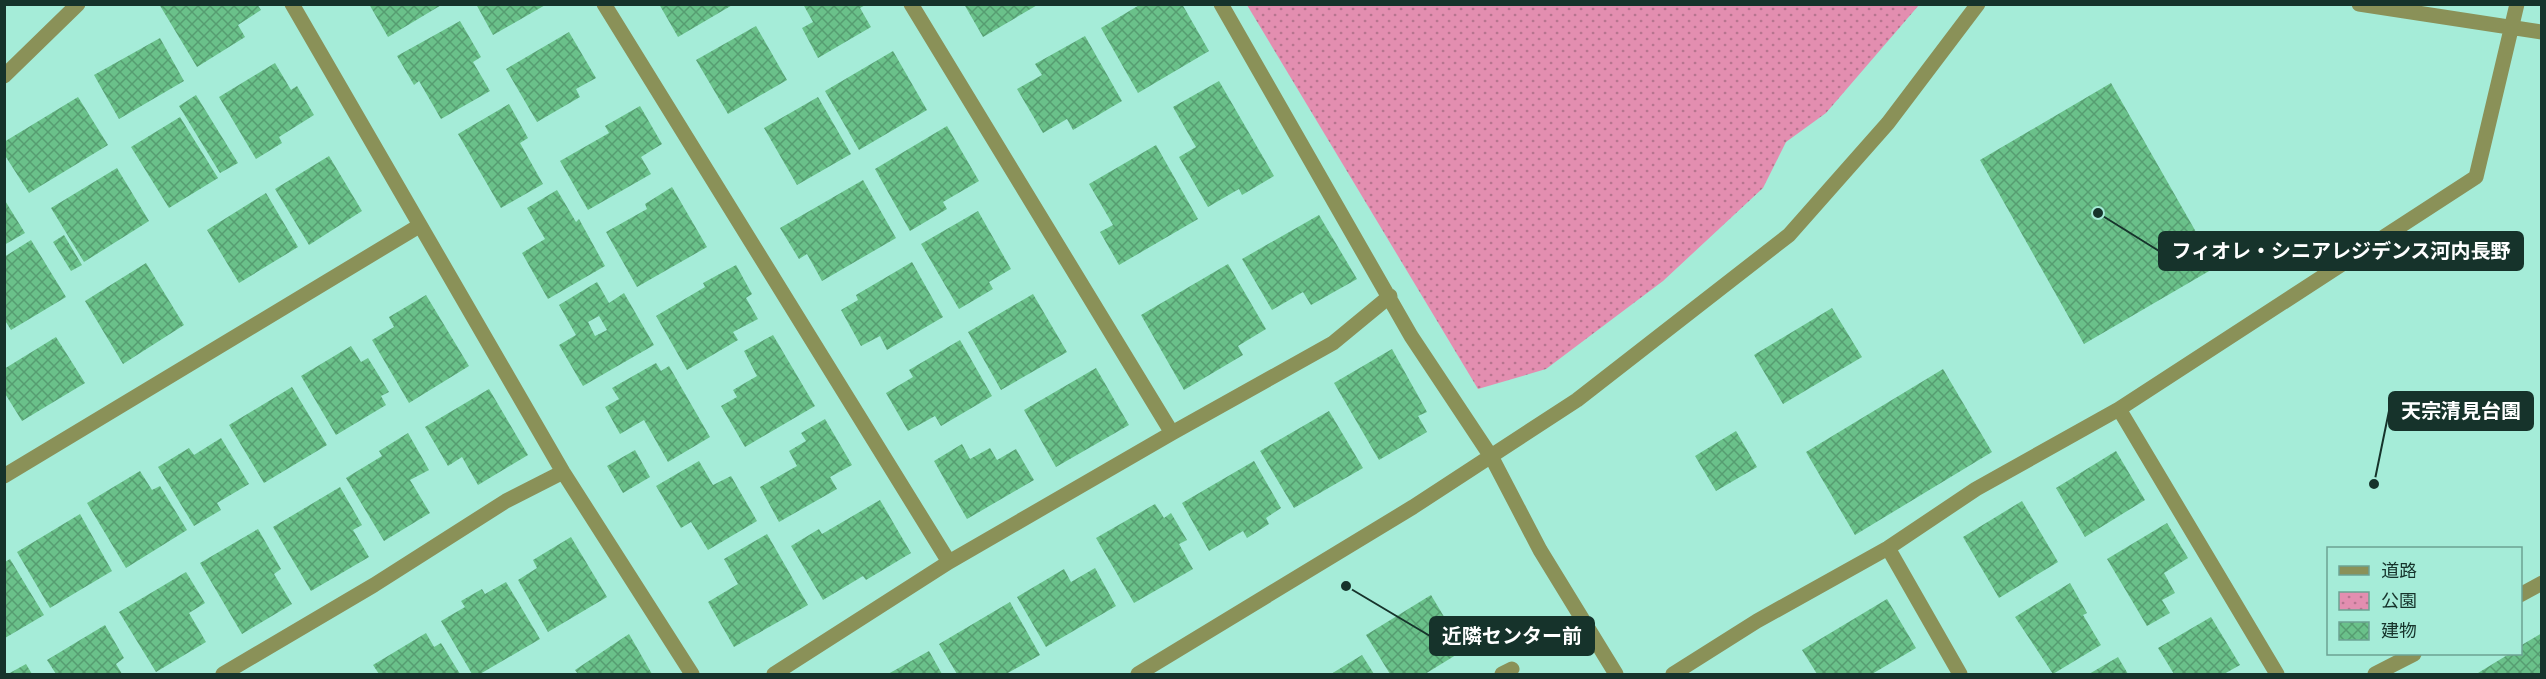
<svg xmlns="http://www.w3.org/2000/svg" width="2546" height="679" font-family="Georgia,'Noto Sans JP',serif">
<style>
.park{fill:url(#park-dots)}
.building{fill:url(#building-cross-hatch);fill-rule:evenodd}
.lines{fill:none;stroke-linecap:round;stroke-linejoin:round}
.minor{stroke:#8a9158;stroke-width:15}
.leader{fill:none;stroke:#16332b;stroke-width:2}
.callout-dot{fill:#16332b;stroke:#a5ecd8;stroke-width:2}
.callout{fill:#16332b;stroke:#16332b;stroke-width:2}
.callout-label{font-size:20px;text-anchor:middle;font-weight:bold;fill:#fff}
</style>
<defs>
<pattern id="park-dots" width="8" height="8" patternUnits="userSpaceOnUse" patternTransform="scale(1.5)"><rect width="8" height="8" fill="#e38eb0"/><path d="M2 2h.1M6 6h.1" fill="none" stroke="#b7758f" stroke-width="1.8" stroke-linecap="round"/></pattern>
<pattern id="building-cross-hatch" width="8" height="8" patternUnits="userSpaceOnUse" patternTransform="scale(1.5)"><rect width="8" height="8" fill="#6ac18a"/><path d="M0 0l8 8M0 8l8-8" fill="none" stroke="#569d71"/></pattern>
</defs>
<rect width="100%" height="100%" fill="#a5ecd8"/>
<path class="park" d="M1247,5H1919L1826,113L1786,142L1763,188L1663,281L1546,369L1478,389Z"/>
<path class="building" d="M159,4H257L261,10L238,25L245,37L197,67Z
M369,4H443L388,37Z
M476,4H547L493,35Z
M659,4H734L678,37Z
M803,4H867L860,8L871,27L818,58L802,28L813,22Z
M964,4H1039L983,37Z
M1141,4H1182L1209,51L1138,93L1101,28Z
M460,21L481,57L473,62L490,91L441,119L419,81L414,85L397,56Z
M756,26L787,80L728,114L696,60Z
M569,32L596,78L576,89L580,97L537,122L506,69Z
M1085,36L1122,101L1073,130L1067,119L1043,133L1017,89L1042,75L1035,64Z
M160,38L184,81L119,119L94,75Z
M893,51L927,110L859,150L825,91Z
M275,63L291,90L297,86L314,115L279,137L282,143L256,159L219,97Z
M1219,81L1274,176L1242,195L1239,189L1208,207L1179,157L1196,147L1173,107Z
M2111,83L2216,267L2084,344L1980,160Z
M196,95L238,163L220,173L179,106Z
M78,97L108,145L29,193L4,154V142Z
M818,97L851,154L797,185L764,128Z
M509,104L528,138L520,143L543,184L501,208L458,134Z
M640,106L662,144L641,157L651,174L588,210L560,161L609,133L605,126Z
M180,117L218,178L169,208L131,147Z
M947,126L979,181L943,202L947,209L910,231L875,169Z
M1156,145L1198,219L1119,265L1100,232L1113,225L1089,184Z
M329,156L362,211L309,245L275,189Z
M117,168L149,221L84,262L51,208Z
M863,180L896,238L822,281L807,254L799,259L780,228Z
M672,187L707,247L637,287L606,232L647,209L645,204Z
M557,190L576,222L579,219L605,266L548,299L522,253L545,239L527,208Z
M266,193L298,247L239,283L207,230Z
M4,199L25,233L4,245Z
M978,211L1011,269L989,282L993,289L959,309L921,244Z
M1319,215L1357,279L1311,305L1303,292L1272,310L1242,259Z
M64,235L82,265L71,271L53,242Z
M31,240L66,297L11,330L4,319V257Z
M912,262L943,317L887,350L880,336L861,346L841,310L858,300L856,295Z
M146,263L184,325L123,364L85,301Z
M1228,264L1266,329L1238,346L1243,355L1184,390L1141,315Z
M736,265L752,294L746,298L758,319L733,332L738,340L687,370L656,316L705,287L703,283Z
M597,282L609,303L624,293L654,345L583,386L559,345L576,335L559,305ZM599,316L607,330L595,336L588,322Z
M1033,294L1067,352L1001,390L968,332Z
M426,295L469,366L409,403L372,340L394,327L389,317Z
M1832,308L1862,357L1783,404L1754,355Z
M773,335L815,406L745,447L721,406L737,397L733,390L757,376L744,351Z
M56,337L85,383L22,421L4,392V369Z
M960,340L992,396L941,426L935,416L908,431L886,393L913,377L909,370Z
M351,346L361,362L368,358L389,392L381,396L386,405L336,435L301,376Z
M1392,349L1427,412L1418,416L1427,432L1379,460L1334,383Z
M656,363L661,371L669,366L710,437L668,462L644,420L620,434L605,407L619,399L612,388Z
M1096,368L1129,425L1056,467L1024,410Z
M1943,369L1992,452L1855,535L1806,452Z
M292,387L327,445L264,483L229,425Z
M489,389L528,455L478,485L462,457L448,466L425,427Z
M1329,411L1363,468L1294,508L1260,451Z
M825,419L852,465L830,477L837,489L779,522L760,487L797,466L789,451L806,441L801,433Z
M1736,431L1757,467L1716,491L1695,456Z
M408,433L429,470L410,480L430,513L384,541L346,478L382,456L379,451Z
M221,438L249,484L217,503L221,510L194,526L158,467L189,448L194,455Z
M962,444L970,459L990,448L997,460L1016,449L1034,480L967,519L934,461Z
M635,450L650,477L623,493L607,466Z
M2116,451L2145,500L2085,537L2056,488Z
M699,461L713,485L731,476L757,521L708,550L691,522L681,528L656,486Z
M1254,461L1281,508L1266,518L1269,524L1247,538L1243,531L1209,551L1182,503Z
M140,471L152,490L160,486L187,530L126,568L87,503Z
M340,487L362,525L353,530L369,557L311,591L273,527Z
M880,500L911,553L866,580L863,576L823,600L791,546L819,529L822,534Z
M2022,501L2058,562L1999,598L1963,537Z
M1155,504L1164,518L1171,513L1187,540L1179,544L1193,569L1134,603L1096,538Z
M80,514L112,571L50,608L17,552Z
M2167,523L2188,558L2164,573L2175,593L2162,600L2170,613L2147,626L2107,559Z
M258,529L281,569L274,574L292,604L242,634L200,563Z
M767,534L808,605L734,647L708,602L738,584L724,559Z
M571,537L607,597L548,632L518,580L537,568L533,560Z
M10,559L44,615L5,638V562Z
M1095,568L1116,606L1046,647L1017,597L1064,569L1071,582Z
M186,572L205,603L189,613L206,642L156,672L119,612Z
M506,582L540,639L480,674H472L441,621L465,607L461,601L482,589L485,594Z
M2070,583L2087,613L2083,615L2101,645L2053,674L2015,617Z
M1431,595L1464,650L1425,674H1390L1366,635Z
M1887,599L1916,648L1872,674H1817L1802,650Z
M1010,602L1040,655L1006,674H957L939,644Z
M2211,617L2240,665L2224,674H2174L2158,648Z
M105,625L124,658L116,664L122,674H56L47,660Z
M426,633L434,647L441,643L460,674H379L373,665Z
M2542,633V674H2480L2478,673L2509,654H2520V646Z
M629,634L652,674H578L575,670Z
M929,651L942,674H888Z
M1362,655L1374,674H1331Z
M2118,657L2128,674H2089Z
M26,664L32,674H8Z"/>
<g class="lines">
<path class="minor" d="M292,4L563,472L692,674
M604,4L949,562
M911,4L1172,433
M1221,4L1411,336L1492,458L1540,550L1616,674
M2359,4L2542,32
M4,76L78,4
M2119,409L2277,674
M4,476L419,226
M1888,548L1960,674
M2520,595L2542,583
M223,674L374,585L506,501L563,472
M774,674L949,562L1172,433L1333,343L1390,296
M1138,674L1413,507L1577,400L1789,235L1888,123L1978,4
M1502,674L1512,669
M1673,674L1757,621L1888,548L1976,489L2119,409L2476,177L2517,4
M2375,674L2414,654"/>
</g>
<path class="leader" d="M2098 213L2159 251M2374 484L2389 411M1346 586L1430 636"/>
<g class="callout-dot">
<circle cx="2098" cy="213" r="6"/>
<circle cx="2374" cy="484" r="6"/>
<circle cx="1346" cy="586" r="6"/>
</g>
<g class="callout">
<rect x="2159" y="232" width="364" height="38" rx="6"/>
<rect x="2389" y="392" width="144" height="38" rx="6"/>
<rect x="1430" y="617" width="164" height="38" rx="6"/>
</g>
<g class="callout-label">
<text x="2341" y="258">フィオレ・シニアレジデンス河内長野</text>
<text x="2461" y="418">天宗清見台園</text>
<text x="1512" y="643">近隣センター前</text>
</g>
<rect width="2546" height="679" fill="none" stroke="#16332b" stroke-width="12"/>
<rect x="2327" y="547" width="195" height="108" fill="#a5ecd8" stroke="#6ca293" stroke-width="1.5"/>
<rect x="2339" y="566" width="30" height="9" fill="#8a9158" stroke="#6ca293" stroke-width="1.5"/>
<text x="2381" y="577" font-size="18" fill="#16332b">道路</text>
<rect x="2339" y="592" width="30" height="18" fill="url(#park-dots)" stroke="#6ca293" stroke-width="1.5"/>
<text x="2381" y="607" font-size="18" fill="#16332b">公園</text>
<rect x="2339" y="622" width="30" height="18" fill="url(#building-cross-hatch)" stroke="#6ca293" stroke-width="1.5"/>
<text x="2381" y="637" font-size="18" fill="#16332b">建物</text>
</svg>
